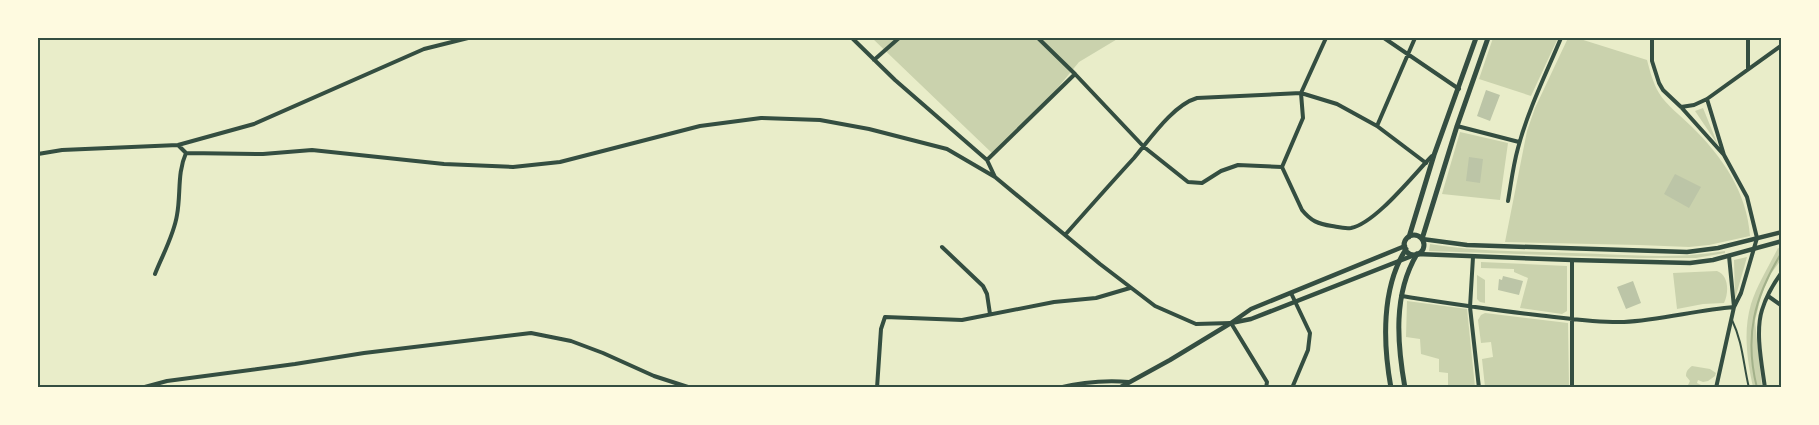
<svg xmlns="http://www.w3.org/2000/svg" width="1819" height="425" font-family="'PT Sans',sans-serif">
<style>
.green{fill:#cad2ad}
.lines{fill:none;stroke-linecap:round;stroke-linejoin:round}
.stream{stroke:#a3b18a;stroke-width:2}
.building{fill:#bcc5a7}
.service{stroke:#344e41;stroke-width:2}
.minor{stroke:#344e41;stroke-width:4}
.tertiary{stroke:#344e41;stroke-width:4.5}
.secondary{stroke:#344e41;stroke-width:5}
.neatline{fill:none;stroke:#344e41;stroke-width:2}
</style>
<rect width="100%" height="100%" fill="#e9edc9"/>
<path class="green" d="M872,38H1119L1079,62L1042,107L993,154Z
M1493,38H1558L1531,96L1479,79Z
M1568,38H1577L1647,60C1650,71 1653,83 1659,93C1666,105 1681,116 1691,126C1722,156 1747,192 1750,236L1709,245L1689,247L1639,245L1505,242L1527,131L1535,108Z
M1703,108L1718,145L1695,111Z
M1460,132L1508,143L1500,200L1442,194Z
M1430,244C1477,252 1525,251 1572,253C1623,254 1674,260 1725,251V253L1696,258H1638L1429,251Z
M1778,248L1781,249V260L1770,275L1761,296L1755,321L1762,387H1753C1747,360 1743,331 1751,304C1757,285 1769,266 1778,248Z
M1747,257L1735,299L1734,260Z
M1481,262L1567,266V311L1562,314L1520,308L1528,278L1514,272V269L1481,268Z
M1717,271C1729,275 1729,293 1724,303L1703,304L1677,309L1673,273Z
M1477,275L1485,280V303L1480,302L1477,299Z
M1407,301L1467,309L1475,387H1448V373L1439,372V359L1421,354L1420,339L1406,337Z
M1485,313L1568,323L1569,387H1485L1482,359L1493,357L1491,342L1481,343L1478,320L1481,315Z
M1692,366L1710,369L1716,373L1715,376L1708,381L1703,382L1698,380L1697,383L1701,385L1700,387H1687L1690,381L1686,376C1686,371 1688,369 1692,366Z"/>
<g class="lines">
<path class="stream" d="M1757,388C1744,336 1754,297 1782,252"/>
</g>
<path class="building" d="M1486,90L1500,95L1490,121L1477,116Z
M1469,157L1483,159L1480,183L1466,181Z
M1675,174L1701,187L1689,208L1664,194Z
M1503,276L1523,281L1519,295L1498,290L1499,279L1502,280Z
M1633,281L1641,303L1626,309L1617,287Z"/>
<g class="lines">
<path class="service" d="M1732,320C1743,343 1743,363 1749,388"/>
<path class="minor" d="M852,38L895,80L987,160L995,177
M1038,38L1075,74L1144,147L1188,182L1202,183L1221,171L1238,165L1282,167
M1326,38L1301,93L1303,118L1282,167L1302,210C1311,221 1318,224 1332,226C1338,227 1345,229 1351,228C1376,223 1414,174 1432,156
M1384,38L1459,89
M1652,38V61L1659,83L1663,90L1681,107L1724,155L1707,99
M874,60L899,38
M1748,69V38
M1681,107L1694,105L1707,99L1782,45
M1377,126L1415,38
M1457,126L1519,142
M178,145L186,153L263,154L312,150L444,164L513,167L560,162L700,126L761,118L820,120L869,129L947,149L995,177L1100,264L1155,306L1196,324L1231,323L1267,382L1266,388
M38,154L62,150L178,145L254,124L424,49L468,38
M987,160L1075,74
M1508,201C1511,184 1513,166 1518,148C1528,110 1546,74 1561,38
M1065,235C1088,209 1111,183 1134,158C1150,139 1173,105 1197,98L1301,93L1337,104L1377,126L1426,163
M942,247L983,286L987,294L990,314
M1473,257L1470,307L1479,388
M1572,260V388
M155,274C162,256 174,235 177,215C181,194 177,173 186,153
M1291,293L1310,333L1308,350L1292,388
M1401,296C1447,303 1492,310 1537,315C1566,318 1595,323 1624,322C1661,320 1697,310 1734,307L1729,256
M1768,296L1782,306
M141,388L167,381L295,364L364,353L531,333L571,341L603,353L654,376L691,388
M877,388L881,329L885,317L962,320L1054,302L1096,298L1130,288
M1058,388C1082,382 1104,380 1129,382
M1716,388L1734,307L1741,293L1757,238L1747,197L1724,155
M1765,388C1762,365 1755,332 1762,310C1766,297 1774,283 1782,272"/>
<path class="tertiary" d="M1422,239L1467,245L1687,252L1718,248L1782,232
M1231,323L1251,309L1405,246
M1119,388L1170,360L1231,323L1251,319L1417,254L1572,260L1690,263L1713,260L1782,241"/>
<path class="secondary" d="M1404 245a10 10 0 1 1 20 0a10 10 0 1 1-20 0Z
M1409,237L1434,155L1476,38
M1422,239L1457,126L1488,38
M1391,388C1383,344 1381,288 1406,249
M1405,388C1397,343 1393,294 1417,254"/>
</g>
<rect width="1819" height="425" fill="none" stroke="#fefae0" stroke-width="78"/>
<rect x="39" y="39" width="1741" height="347" class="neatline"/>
</svg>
